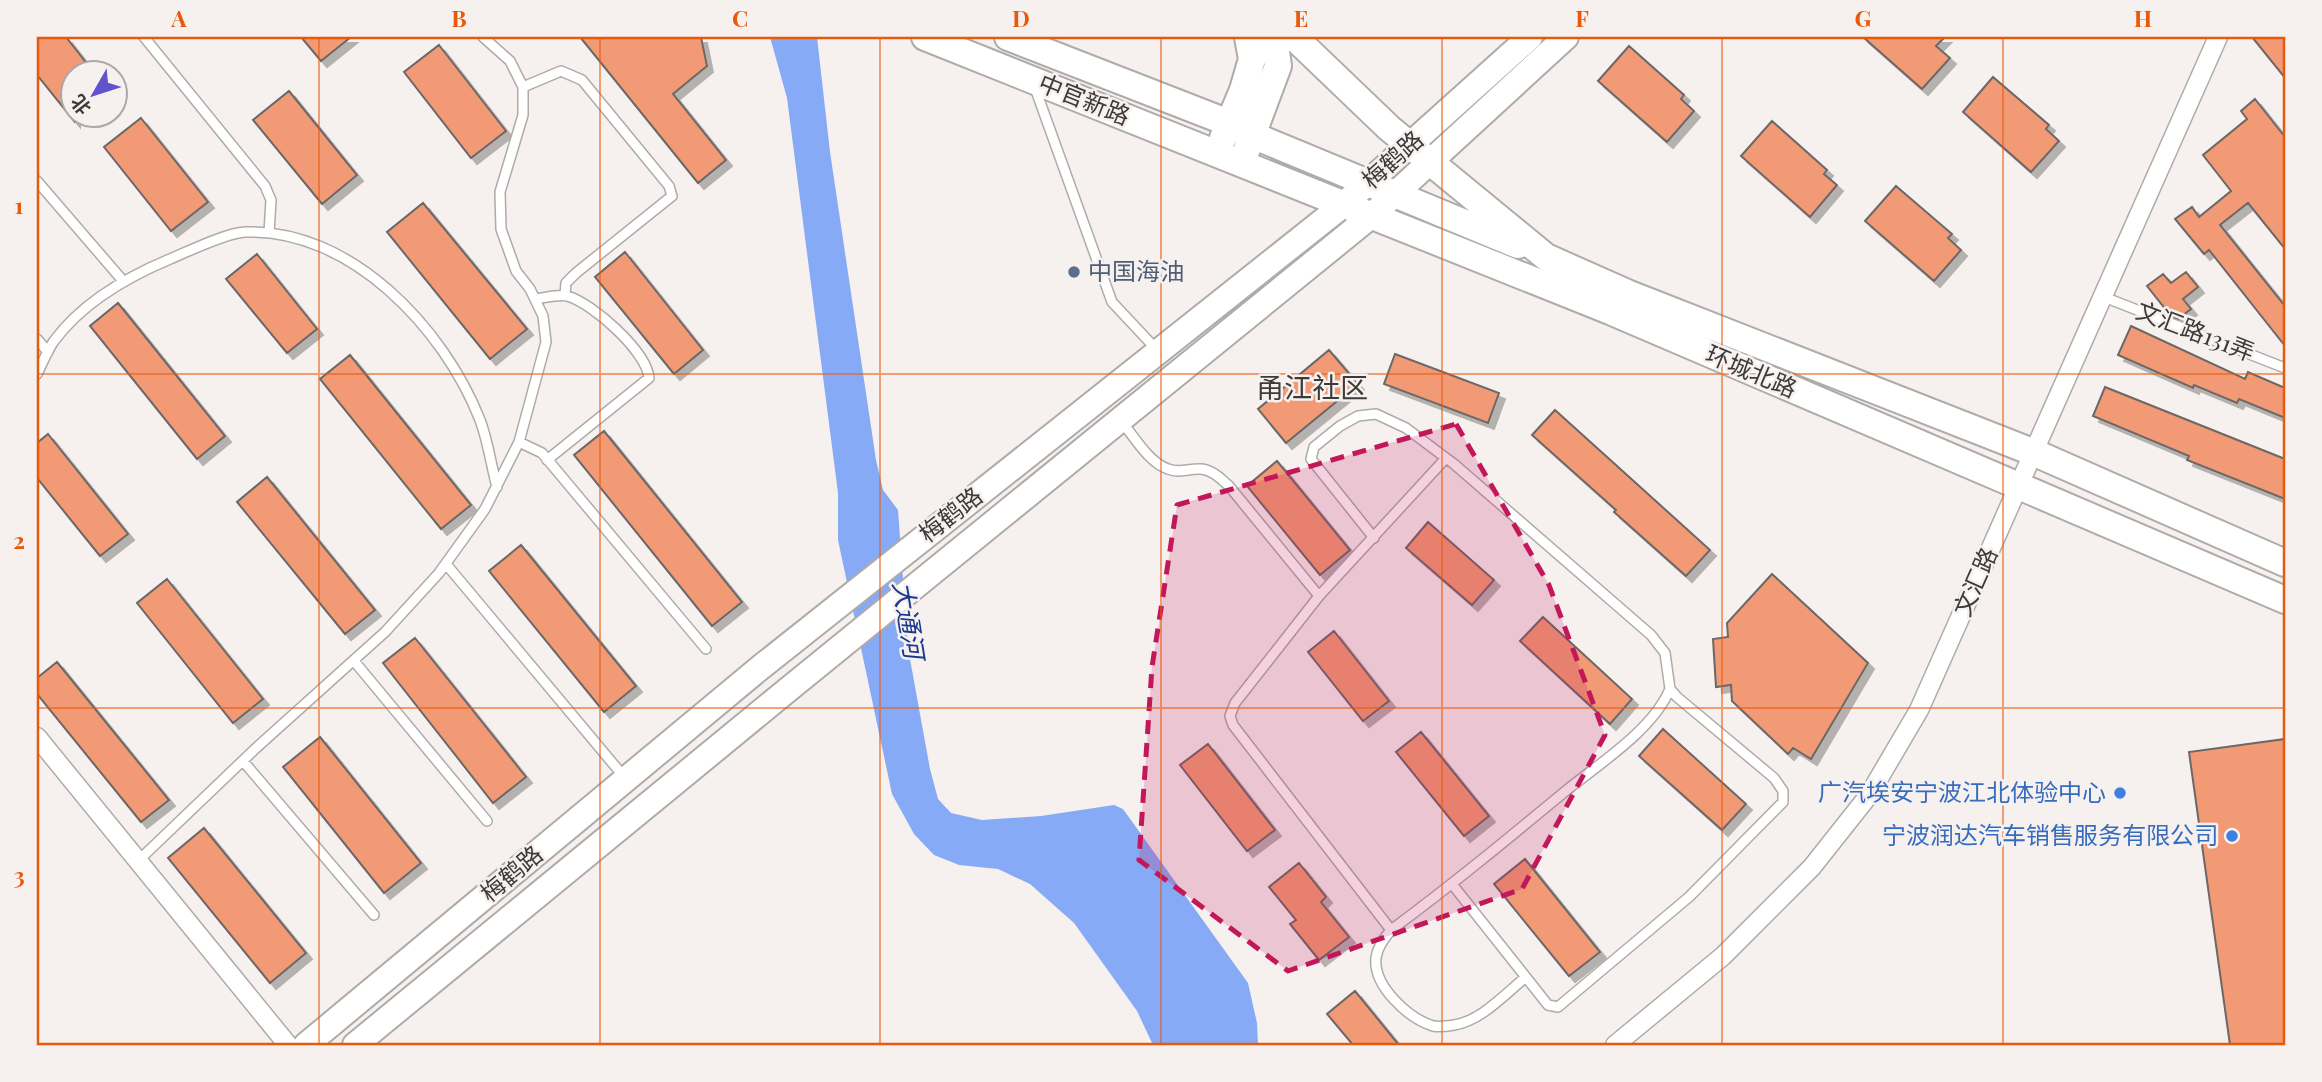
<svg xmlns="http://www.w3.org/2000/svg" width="2322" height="1082" font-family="'Playfair Display','Noto Sans SC',serif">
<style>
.water{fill:#87aaf6}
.building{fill:#f29a75;stroke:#6c6766;stroke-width:2;filter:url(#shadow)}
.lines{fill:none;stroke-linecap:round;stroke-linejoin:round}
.lane-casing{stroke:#afaba9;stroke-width:12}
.street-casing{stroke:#afaba9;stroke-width:21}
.secondary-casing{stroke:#afaba9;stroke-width:28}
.primary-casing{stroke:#afaba9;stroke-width:30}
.lane{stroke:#fff;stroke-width:9}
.street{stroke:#fff;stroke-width:18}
.secondary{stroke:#fff;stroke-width:24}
.primary{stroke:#fff;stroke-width:26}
.marked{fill:#c2185b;fill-opacity:0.2;stroke:#c2185b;stroke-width:5;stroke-dasharray:14 9;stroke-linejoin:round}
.grid{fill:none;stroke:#e8590c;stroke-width:2;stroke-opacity:0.55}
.service-dot{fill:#5c6f8a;stroke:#f6f1ef;stroke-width:2.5}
.shop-dot{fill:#3f7fe0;stroke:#f6f1ef;stroke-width:2.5}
.labels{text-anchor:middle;stroke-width:5;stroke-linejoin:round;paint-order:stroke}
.street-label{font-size:24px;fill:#3d3b3a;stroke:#f6f1ef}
.service-label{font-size:24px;fill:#4e5e75;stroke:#f6f1ef;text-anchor:start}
.shop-label{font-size:24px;fill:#366cbe;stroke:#f6f1ef;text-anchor:end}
.water-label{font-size:26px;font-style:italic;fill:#1a398f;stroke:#f6f1ef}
.quarter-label{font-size:28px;fill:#3d3b3a;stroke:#f6f1ef}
.neatline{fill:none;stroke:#e8590c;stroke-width:2.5}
.grid-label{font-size:23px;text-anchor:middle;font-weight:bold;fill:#e8590c}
</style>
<defs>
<filter id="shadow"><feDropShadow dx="6" dy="6" stdDeviation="0" flood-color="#0004"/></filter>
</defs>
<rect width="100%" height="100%" fill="#f6f1ef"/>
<path class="water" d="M770,37H817L830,152L876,460L883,490L898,510L908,648L930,769L938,799L951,813L982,820L1041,816L1114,805L1123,809L1248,983L1257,1023L1258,1045H1153L1137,1011L1074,923L1030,884L998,869L959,865L934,855L914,834L892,794L838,540V493L787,98Z"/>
<path class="building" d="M37,37H66L95,74H74V121L37,75Z
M301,37H351L321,61Z
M580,37H701L707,66L673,94L726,160L698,183Z
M1863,37H1945L1936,46L1950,58L1922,89Z
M2252,37H2285V78Z
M439,45L506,131L471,158L404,72Z
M1629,46L1684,95L1681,99L1694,111L1667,142L1598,81Z
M1993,77L2049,125L2046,129L2059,141L2031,172L1963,112Z
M289,91L357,175L322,204L253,120Z
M2255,99L2285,137V249L2248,203L2220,225L2285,306V346L2209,250L2204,254L2175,219L2192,207L2199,217L2231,191L2203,155L2247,119L2241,111Z
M141,118L208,202L171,231L104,147Z
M1772,121L1827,170L1824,174L1837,185L1810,217L1741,156Z
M1896,186L1952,234L1948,238L1961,250L1934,281L1865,221Z
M423,203L527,329L490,359L387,232Z
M625,252L703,350L674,374L595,277Z
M257,254L317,329L287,353L226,279Z
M2186,272L2198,287L2183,299L2191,309L2178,319L2170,315L2147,286L2163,274L2171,283Z
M118,303L225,436L197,459L90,326Z
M2131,326L2245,379L2248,372L2285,388V418L2239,399L2237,403L2194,385L2193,388L2118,355Z
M1329,350L1358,384L1286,443L1258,409Z
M1395,354L1499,393L1488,423L1384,384Z
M350,355L471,505L441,529L320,379Z
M2105,387L2285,459V499L2187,460L2189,456L2093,416Z
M1555,410L1710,550L1686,576L1614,512L1616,510L1532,435Z
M604,431L742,602L712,626L574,455Z
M48,434L128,534L100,556L37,478V443Z
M1277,461L1350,550L1320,575L1247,486Z
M267,477L375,610L345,634L237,502Z
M1428,522L1494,580L1472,605L1406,548Z
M521,545L636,686L604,712L489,571Z
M1772,574L1868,663L1811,759L1793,748L1788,754L1732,701L1731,685L1716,687L1713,639L1728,637L1727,623Z
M167,579L263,699L233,723L137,603Z
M1543,617L1632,699L1610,724L1520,641Z
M1334,631L1389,701L1363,721L1308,652Z
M415,638L526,777L493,803L383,663Z
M57,662L169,800L141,822L37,694V678Z
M1663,729L1746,804L1722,830L1639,756Z
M1421,732L1489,816L1464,836L1396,752Z
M320,737L421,863L384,893L283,767Z
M2285,739V1045H2230L2189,752Z
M1208,744L1275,830L1247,851L1180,765Z
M204,828L306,953L270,983L168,858Z
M1525,859L1600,952L1569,976L1494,884Z
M1299,863L1326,897L1321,902L1349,937L1319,960L1290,924L1296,920L1269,887Z
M1355,991L1399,1045H1353L1327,1014Z"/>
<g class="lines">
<g class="lane-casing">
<path id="lane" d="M144,37L265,186L271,200L269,233
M523,87L561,71L582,80L669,186L672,196L576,273L566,283L565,295
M1035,88L1112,302L1157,350
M37,181L124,282
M2104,297L2285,368
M535,299C545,298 558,294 567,296C593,303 647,352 649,378L547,460
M37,339L48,352
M37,374C42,364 47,351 54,341C82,303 127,277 170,259C189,251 226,233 245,232C350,228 444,328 480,420C488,441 491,465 497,487
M1121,421C1134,436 1148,462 1168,469C1180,474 1189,468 1201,469C1213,470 1221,479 1229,486L1319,596
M519,442L542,453L706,649
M1374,538L1311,459L1314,447L1340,426L1358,416L1376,414L1406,428L1454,464L1651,635L1665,653L1670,689L1677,697L1774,778L1783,791V802L1689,897L1558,1007L1548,1005L1452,884
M446,564L625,778
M354,661L487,821
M243,761L374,915
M138,861L255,749L385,632L439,573L485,509L519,442L546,342L543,316L530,289L516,271L501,229L500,192L523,115V87L510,61L483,37
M1391,930L1233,725L1230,716L1235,703L1319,596L1446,458
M1526,977C1505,994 1481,1021 1454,1025C1448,1026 1438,1027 1433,1026C1408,1018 1373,986 1376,958C1377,948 1385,937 1391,930C1452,885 1510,837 1568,789C1602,762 1653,729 1670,689"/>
</g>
<g class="street-casing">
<path id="street" d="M37,737L288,1045
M1615,1045L1723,956L1812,867L1869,795L1919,710L2218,37"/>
</g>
<g class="secondary-casing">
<path id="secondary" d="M306,1045L761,667L1343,205L1530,37
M355,1045L790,688L1371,216L1566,37"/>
</g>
<g class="primary-casing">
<path id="primary" d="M925,37L1610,311L2285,600
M1008,37L1229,123L1252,135L1518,245
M1294,37L1389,128L1546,257L1627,293L2035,453L2285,563
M1223,138L1243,90L1252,59L1248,37
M1247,149L1278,66L1274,37"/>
</g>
<use href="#lane" class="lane"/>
<use href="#street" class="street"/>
<use href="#secondary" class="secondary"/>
<use href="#primary" class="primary"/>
</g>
<path class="marked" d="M1456,424L1549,585L1605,735L1522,889L1288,971L1139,860L1152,667L1177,505Z"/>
<path class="grid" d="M319,37V1045M600,37V1045M880,37V1045M1161,37V1045M1442,37V1045M1722,37V1045M2003,37V1045M37,374H2285M37,708H2285"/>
<circle class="service-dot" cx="1074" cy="272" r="7"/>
<g class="shop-dot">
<circle cx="2120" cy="793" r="7"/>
<circle cx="2232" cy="836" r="7"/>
</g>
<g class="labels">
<g class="street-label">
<text transform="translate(1084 100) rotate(22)" y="8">中官新路</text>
<text transform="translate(1393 160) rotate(-42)" y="8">梅鹤路</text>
<text transform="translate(2195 332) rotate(21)" y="8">文汇路131弄</text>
<text transform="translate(1751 372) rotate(23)" y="8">环城北路</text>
<text transform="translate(951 515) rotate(-38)" y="8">梅鹤路</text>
<text transform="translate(1976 582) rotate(-66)" y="8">文汇路</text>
<text transform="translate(512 874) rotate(-40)" y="8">梅鹤路</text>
</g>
<g class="service-label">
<text x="1088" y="280">中国海油</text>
</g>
<g class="shop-label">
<text x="2106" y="801">广汽埃安宁波江北体验中心</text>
<text x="2218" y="844">宁波润达汽车销售服务有限公司</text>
</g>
<g class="water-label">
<text transform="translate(908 620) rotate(81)" y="9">大通河</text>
</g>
<g class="quarter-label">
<text x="1312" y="398">甬江社区</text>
</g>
</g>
<rect width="2322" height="1082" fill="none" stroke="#f6f1ef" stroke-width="77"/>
<g transform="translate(94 94) rotate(231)"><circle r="33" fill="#f6f1ef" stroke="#aca8a7" stroke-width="2"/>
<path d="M0-5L12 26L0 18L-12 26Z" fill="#6054cd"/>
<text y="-10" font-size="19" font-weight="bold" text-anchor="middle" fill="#3d3b3a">北</text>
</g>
<rect x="38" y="38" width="2246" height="1006" class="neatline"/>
<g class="grid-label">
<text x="179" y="27">A</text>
<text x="459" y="27">B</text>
<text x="740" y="27">C</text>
<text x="1021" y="27">D</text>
<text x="1301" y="27">E</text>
<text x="1582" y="27">F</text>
<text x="1863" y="27">G</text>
<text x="2143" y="27">H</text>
<text x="19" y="214">1</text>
<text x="19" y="549">2</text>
<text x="19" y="884">3</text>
</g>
</svg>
